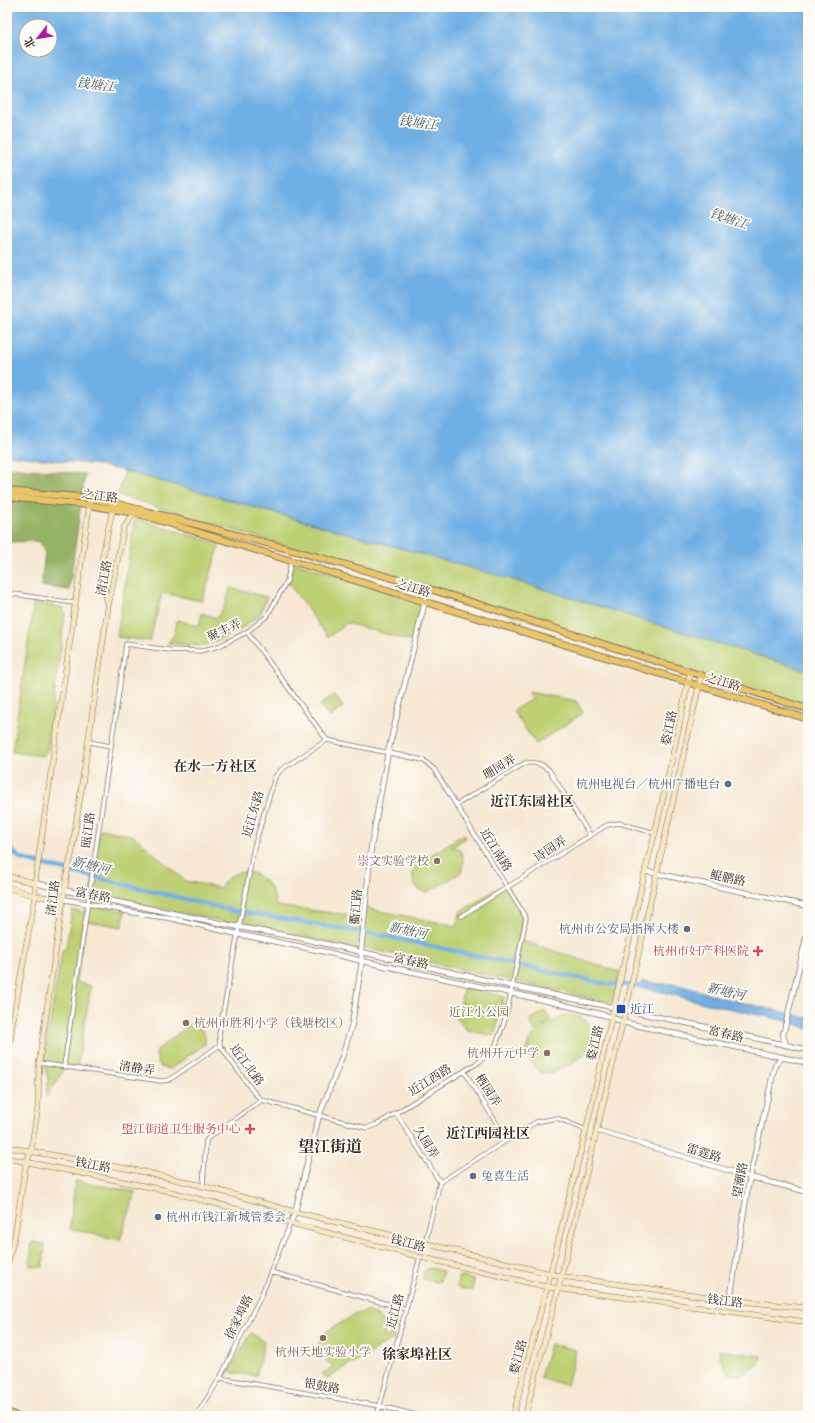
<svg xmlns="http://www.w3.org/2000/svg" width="815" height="1423" font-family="'IM FELL English','Noto Serif SC',serif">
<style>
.green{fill:#bed073;stroke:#7c7d48}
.forest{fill:#96b265;stroke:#686e42}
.water{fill:#6fafe3;stroke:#556c80;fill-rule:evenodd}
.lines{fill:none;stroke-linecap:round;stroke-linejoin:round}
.canal{stroke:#6fafe3;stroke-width:4.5}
.minor-casing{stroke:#7c6c5d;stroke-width:5}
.tertiary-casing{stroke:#7c6c5d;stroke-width:6}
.secondary-casing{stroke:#7c6c5d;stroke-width:6}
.primary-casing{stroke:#7c6c5d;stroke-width:8}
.trunk-casing{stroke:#7c6c5d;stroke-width:8}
.minor{stroke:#fff;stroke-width:3.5}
.tertiary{stroke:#fff;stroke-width:4.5}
.secondary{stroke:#f7e8c3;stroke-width:5}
.primary{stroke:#eac669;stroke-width:6}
.trunk{stroke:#eac669;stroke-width:6}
.service-dot{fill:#5c6f8a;stroke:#fdfcf7;stroke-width:1.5}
.education-dot{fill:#8d6e63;stroke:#fdfcf7;stroke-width:1.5}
.health-dot{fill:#e0444e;stroke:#fdfcf7;stroke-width:1.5}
.transit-dot{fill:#1a4fb4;stroke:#fdfcf7;stroke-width:1.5}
.labels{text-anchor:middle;stroke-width:3.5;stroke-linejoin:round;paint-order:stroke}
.street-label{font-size:12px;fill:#3b2a1e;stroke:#fdfcf7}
.service-label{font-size:12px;fill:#4e5e75;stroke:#fdfcf7;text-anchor:end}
.education-label{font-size:12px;fill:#785e54;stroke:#fdfcf7;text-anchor:end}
.health-label{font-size:12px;fill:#be3a42;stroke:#fdfcf7;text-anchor:end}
.transit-label{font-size:12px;fill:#164399;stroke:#fdfcf7;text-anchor:start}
.park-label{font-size:12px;fill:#625c38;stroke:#fdfcf7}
.water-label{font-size:13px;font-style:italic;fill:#4d5963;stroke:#fdfcf7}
.quarter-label{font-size:14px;font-weight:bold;fill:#3b2a1e;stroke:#fdfcf7}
.district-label{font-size:16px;font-weight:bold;fill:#3b2a1e;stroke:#fdfcf7}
</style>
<rect width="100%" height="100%" fill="#fdfcf7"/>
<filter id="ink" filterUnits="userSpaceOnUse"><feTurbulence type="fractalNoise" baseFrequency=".025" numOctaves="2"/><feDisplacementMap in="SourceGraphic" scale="8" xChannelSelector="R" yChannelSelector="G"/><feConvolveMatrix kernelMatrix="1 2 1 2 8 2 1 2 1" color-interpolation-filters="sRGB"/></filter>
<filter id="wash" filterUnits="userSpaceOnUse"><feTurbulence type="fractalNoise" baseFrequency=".012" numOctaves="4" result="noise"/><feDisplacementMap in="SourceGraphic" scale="16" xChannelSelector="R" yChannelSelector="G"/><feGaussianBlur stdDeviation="0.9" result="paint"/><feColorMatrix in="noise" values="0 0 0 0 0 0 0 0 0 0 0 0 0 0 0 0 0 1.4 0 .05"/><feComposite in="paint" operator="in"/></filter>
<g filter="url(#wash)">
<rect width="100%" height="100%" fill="#f6e8d3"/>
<path class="green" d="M125,471L514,580L808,671V707L428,589L118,495Z
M135,518L220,544L202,601L162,593L150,641L117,637Z
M291,561L423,603L414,642L347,623L328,637L287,581Z
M230,588L267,597C265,602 263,607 261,612C255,622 220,641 208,644C195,647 181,644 168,643L175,633L177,620L199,626L202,613L216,618L225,606Z
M34,602L63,608L65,614L47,751L42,756L12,752Z
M529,692L576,701L583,713L536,744L513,711L533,698L529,696Z
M334,695L343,707L330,717L320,705Z
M100,829L134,836L185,881L220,888C222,885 225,881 228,878C245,865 263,874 272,891C274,896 275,902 276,906L342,914L363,915L364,908L457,926L460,912L506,883L524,913L519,940L620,972L612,1003L361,947L360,949L356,948L302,936L241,925L91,894Z
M464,834L466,838L452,847C465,848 464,863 461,873L427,892C412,890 409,875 417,864Z
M88,904L125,911L122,927L86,921L76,982L91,986L77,1069L64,1067L56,1083L46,1097L48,1079L44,1058L62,950L66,948L72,910L86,913Z
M464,987L504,997L494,1036L467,1030L456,1018Z
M545,1011L551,1020L535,1031L529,1021Z
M564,1015C570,1015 577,1016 582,1018C593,1023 597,1041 589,1051C586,1054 560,1070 555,1072C553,1073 549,1073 546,1073C538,1071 534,1067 530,1060C516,1038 550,1024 564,1015Z
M197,1019L199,1022L195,1026C203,1028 207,1036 205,1044L170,1069L161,1067C157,1061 155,1057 157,1050Z
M75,1181L136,1192L120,1240L70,1229Z
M32,1242L45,1244L43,1267L30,1266Z
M429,1268L443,1271L440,1281L438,1282L423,1279L424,1271Z
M459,1276L474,1280L472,1291L456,1287Z
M366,1311C381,1316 387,1322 384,1338L392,1334L395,1338L326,1379L322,1374L334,1366C319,1359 313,1347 324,1333L356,1314Z
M251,1333L264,1342L256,1376L229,1372Z
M550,1344L576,1350L567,1385L540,1378Z
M719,1350L761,1356L759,1364L741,1376L731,1375C724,1367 720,1360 719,1350Z"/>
<path class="forest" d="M7,467L85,474L69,590L41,586L45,553L39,541L7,542Z"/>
<path class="water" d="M7,7H808V671L514,580L125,471L99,465L7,455ZM26,26H50V50H26Z
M643,981L659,984H675L727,999L808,1018V1029L791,1022L700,1002L655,990L641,988Z"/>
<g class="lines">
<path class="canal" d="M7,849H10L21,859L229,910L385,936L606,984L646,986"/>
</g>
</g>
<g filter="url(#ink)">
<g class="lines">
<g class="minor-casing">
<path id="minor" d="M7,593L74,603
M247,632L327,740
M327,740L423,760L434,769L526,918L508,1007L503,1026L495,1047L479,1062L378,1124L367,1128L262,1100L255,1094L226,1054L220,1045L219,1034L254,847L275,777L282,769Z
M90,742L110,746
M456,805L525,763C535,762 541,763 549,770L590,835
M461,916L607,825L619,823L655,833
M39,1063L161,1081L169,1080L220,1045
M64,1066C85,926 104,785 126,644L169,650L200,651L219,646L247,632L267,616L287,581L291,561
M464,1071L507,1140
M396,1113L440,1182
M440,1182L536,1122L557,1118L586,1130
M203,1186L206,1141L209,1137L262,1100
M425,1243L440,1182
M271,1272L406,1309
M220,1378L380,1406L420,1416
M196,1416L220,1378L261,1296L291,1222
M377,1416L420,1257"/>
</g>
<g class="tertiary-casing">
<path id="tertiary" d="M645,871L808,906
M35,883L89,896L239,927L300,938L512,986L701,1026L808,1050
M63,899L148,915L170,918L237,934L322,951L362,961L552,1002L612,1017L622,1022L808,1063
M786,1045L783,1035L808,930
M596,1130L750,1177L808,1192
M291,1222L295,1212L319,1116L342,1057L352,1024L362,961L361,952L371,848L388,752L428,589
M730,1300L748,1186L775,1065L783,1057"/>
</g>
<g class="secondary-casing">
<path id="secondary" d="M108,604L100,569L113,507
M7,876L35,883
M7,887L35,896L63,899
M7,1065L12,1026L35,896V883L90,501
M7,1147L140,1171L203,1186L295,1212L560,1276L730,1300L808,1308
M7,1158L164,1190L420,1257L547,1287L808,1322
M7,1266L15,1234L26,1163L31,1151L38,1107L39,1063L67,873L72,852L108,607L124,527L135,513
M513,1416L547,1287L586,1130L645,871L655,833L673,754L690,673
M525,1416L558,1290L626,1009L701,677"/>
</g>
<g class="primary-casing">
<path id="primary" d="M7,491L90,498L114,503C219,530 323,557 426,588C554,627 680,670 808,709
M7,497L89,505L135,513L808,719"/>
</g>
<g class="trunk-casing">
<path id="trunk" d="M7,1412L16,1416"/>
</g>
<use href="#minor" class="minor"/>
<use href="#tertiary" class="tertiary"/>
<use href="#secondary" class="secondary"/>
<use href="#primary" class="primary"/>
<use href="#trunk" class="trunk"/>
</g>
</g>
<g class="service-dot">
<circle cx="728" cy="784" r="4"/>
<circle cx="687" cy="929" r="4"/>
<circle cx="473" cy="1176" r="4"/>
<circle cx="158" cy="1217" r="4"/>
</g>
<g class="education-dot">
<circle cx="437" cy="861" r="4"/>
<circle cx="186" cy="1023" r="4"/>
<circle cx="547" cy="1053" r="4"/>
<circle cx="323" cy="1338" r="4"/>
</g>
<g class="health-dot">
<path d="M756 945h4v4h4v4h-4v4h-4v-4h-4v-4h4z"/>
<path d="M248 1123h4v4h4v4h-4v4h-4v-4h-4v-4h4z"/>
</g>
<rect class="transit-dot" x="616" y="1004" width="10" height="10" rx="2"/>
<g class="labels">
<g class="street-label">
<text transform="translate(100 496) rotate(8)" y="4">之江路</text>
<text transform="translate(104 578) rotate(-79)" y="4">清江路</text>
<text transform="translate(413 588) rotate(17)" y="4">之江路</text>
<text transform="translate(224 630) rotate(-25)" y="4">聚丰弄</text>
<text transform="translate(723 682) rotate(17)" y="4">之江路</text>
<text transform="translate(669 728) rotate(-78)" y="4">婺江路</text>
<text transform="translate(499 767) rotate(-31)" y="4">珊园弄</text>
<text transform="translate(253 814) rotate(-74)" y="4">近江东路</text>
<text transform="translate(88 830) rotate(-82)" y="4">瓯江路</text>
<text transform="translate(550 849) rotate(-33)" y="4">诗园弄</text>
<text transform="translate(496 850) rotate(58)" y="4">近江南路</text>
<text transform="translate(728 878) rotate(12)" y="4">鲲鹏路</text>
<text transform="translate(93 895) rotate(11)" y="4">富春路</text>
<text transform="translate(53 898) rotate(-82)" y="4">清江路</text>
<text transform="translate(356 907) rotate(-85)" y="4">衢江路</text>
<text transform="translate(411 961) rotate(12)" y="4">富春路</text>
<text transform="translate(726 1034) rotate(13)" y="4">富春路</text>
<text transform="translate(595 1043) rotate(-77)" y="4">婺江路</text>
<text transform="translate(247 1065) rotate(54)" y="4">近江北路</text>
<text transform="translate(137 1068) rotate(8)" y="4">清静弄</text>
<text transform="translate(430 1080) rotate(-32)" y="4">近江西路</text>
<text transform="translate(488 1090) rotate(57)" y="4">栖园弄</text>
<text transform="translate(426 1142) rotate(58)" y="4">久园弄</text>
<text transform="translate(704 1153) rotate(17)" y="4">雷霆路</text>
<text transform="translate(93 1165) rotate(11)" y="4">钱江路</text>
<text transform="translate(740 1180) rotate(-79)" y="4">望潮路</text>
<text transform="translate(408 1243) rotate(15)" y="4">钱江路</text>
<text transform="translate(725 1301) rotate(7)" y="4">钱江路</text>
<text transform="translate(395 1311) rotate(-75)" y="4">近江路</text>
<text transform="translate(239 1317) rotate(-64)" y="4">徐家埠路</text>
<text transform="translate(518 1357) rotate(-75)" y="4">婺江路</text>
<text transform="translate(322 1386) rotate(10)" y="4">银鼓路</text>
</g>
<g class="service-label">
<text x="720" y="788">杭州电视台／杭州广播电台</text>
<text x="679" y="933">杭州市公安局指挥大楼</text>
<text x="481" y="1180" text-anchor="start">兔喜生活</text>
<text x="166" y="1221" text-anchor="start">杭州市钱江新城管委会</text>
</g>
<g class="education-label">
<text x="429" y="865">崇文实验学校</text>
<text x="194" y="1027" text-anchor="start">杭州市胜利小学（钱塘校区）</text>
<text x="539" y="1057">杭州开元中学</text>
<text x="323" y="1356" text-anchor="middle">杭州天地实验小学</text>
</g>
<g class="health-label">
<text x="749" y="955">杭州市妇产科医院</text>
<text x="241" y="1133">望江街道卫生服务中心</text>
</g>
<g class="transit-label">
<text x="630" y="1013">近江</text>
</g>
<g class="park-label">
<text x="479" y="1016">近江小公园</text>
</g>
<g class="water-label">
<text transform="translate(96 84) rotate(7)" y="5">钱塘江</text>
<text transform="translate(418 122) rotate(7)" y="5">钱塘江</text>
<text transform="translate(729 218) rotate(19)" y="5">钱塘江</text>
<text transform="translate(91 865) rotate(14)" y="5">新塘河</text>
<text transform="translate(408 930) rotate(12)" y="5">新塘河</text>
<text transform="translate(726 991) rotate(13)" y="5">新塘河</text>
</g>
<g class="quarter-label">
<text x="215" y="771">在水一方社区</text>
<text x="532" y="806">近江东园社区</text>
<text x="488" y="1138">近江西园社区</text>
<text x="417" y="1359">徐家埠社区</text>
</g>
<g class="district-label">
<text x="330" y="1152">望江街道</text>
</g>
</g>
<rect width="815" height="1423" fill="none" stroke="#fdfcf7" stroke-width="24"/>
<g transform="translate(38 38) rotate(239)"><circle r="19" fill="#fdfcf7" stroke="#afa8a0"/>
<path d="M0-3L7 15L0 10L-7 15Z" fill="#b5179e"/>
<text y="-6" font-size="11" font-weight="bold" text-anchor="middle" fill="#3b2a1e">北</text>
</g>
</svg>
